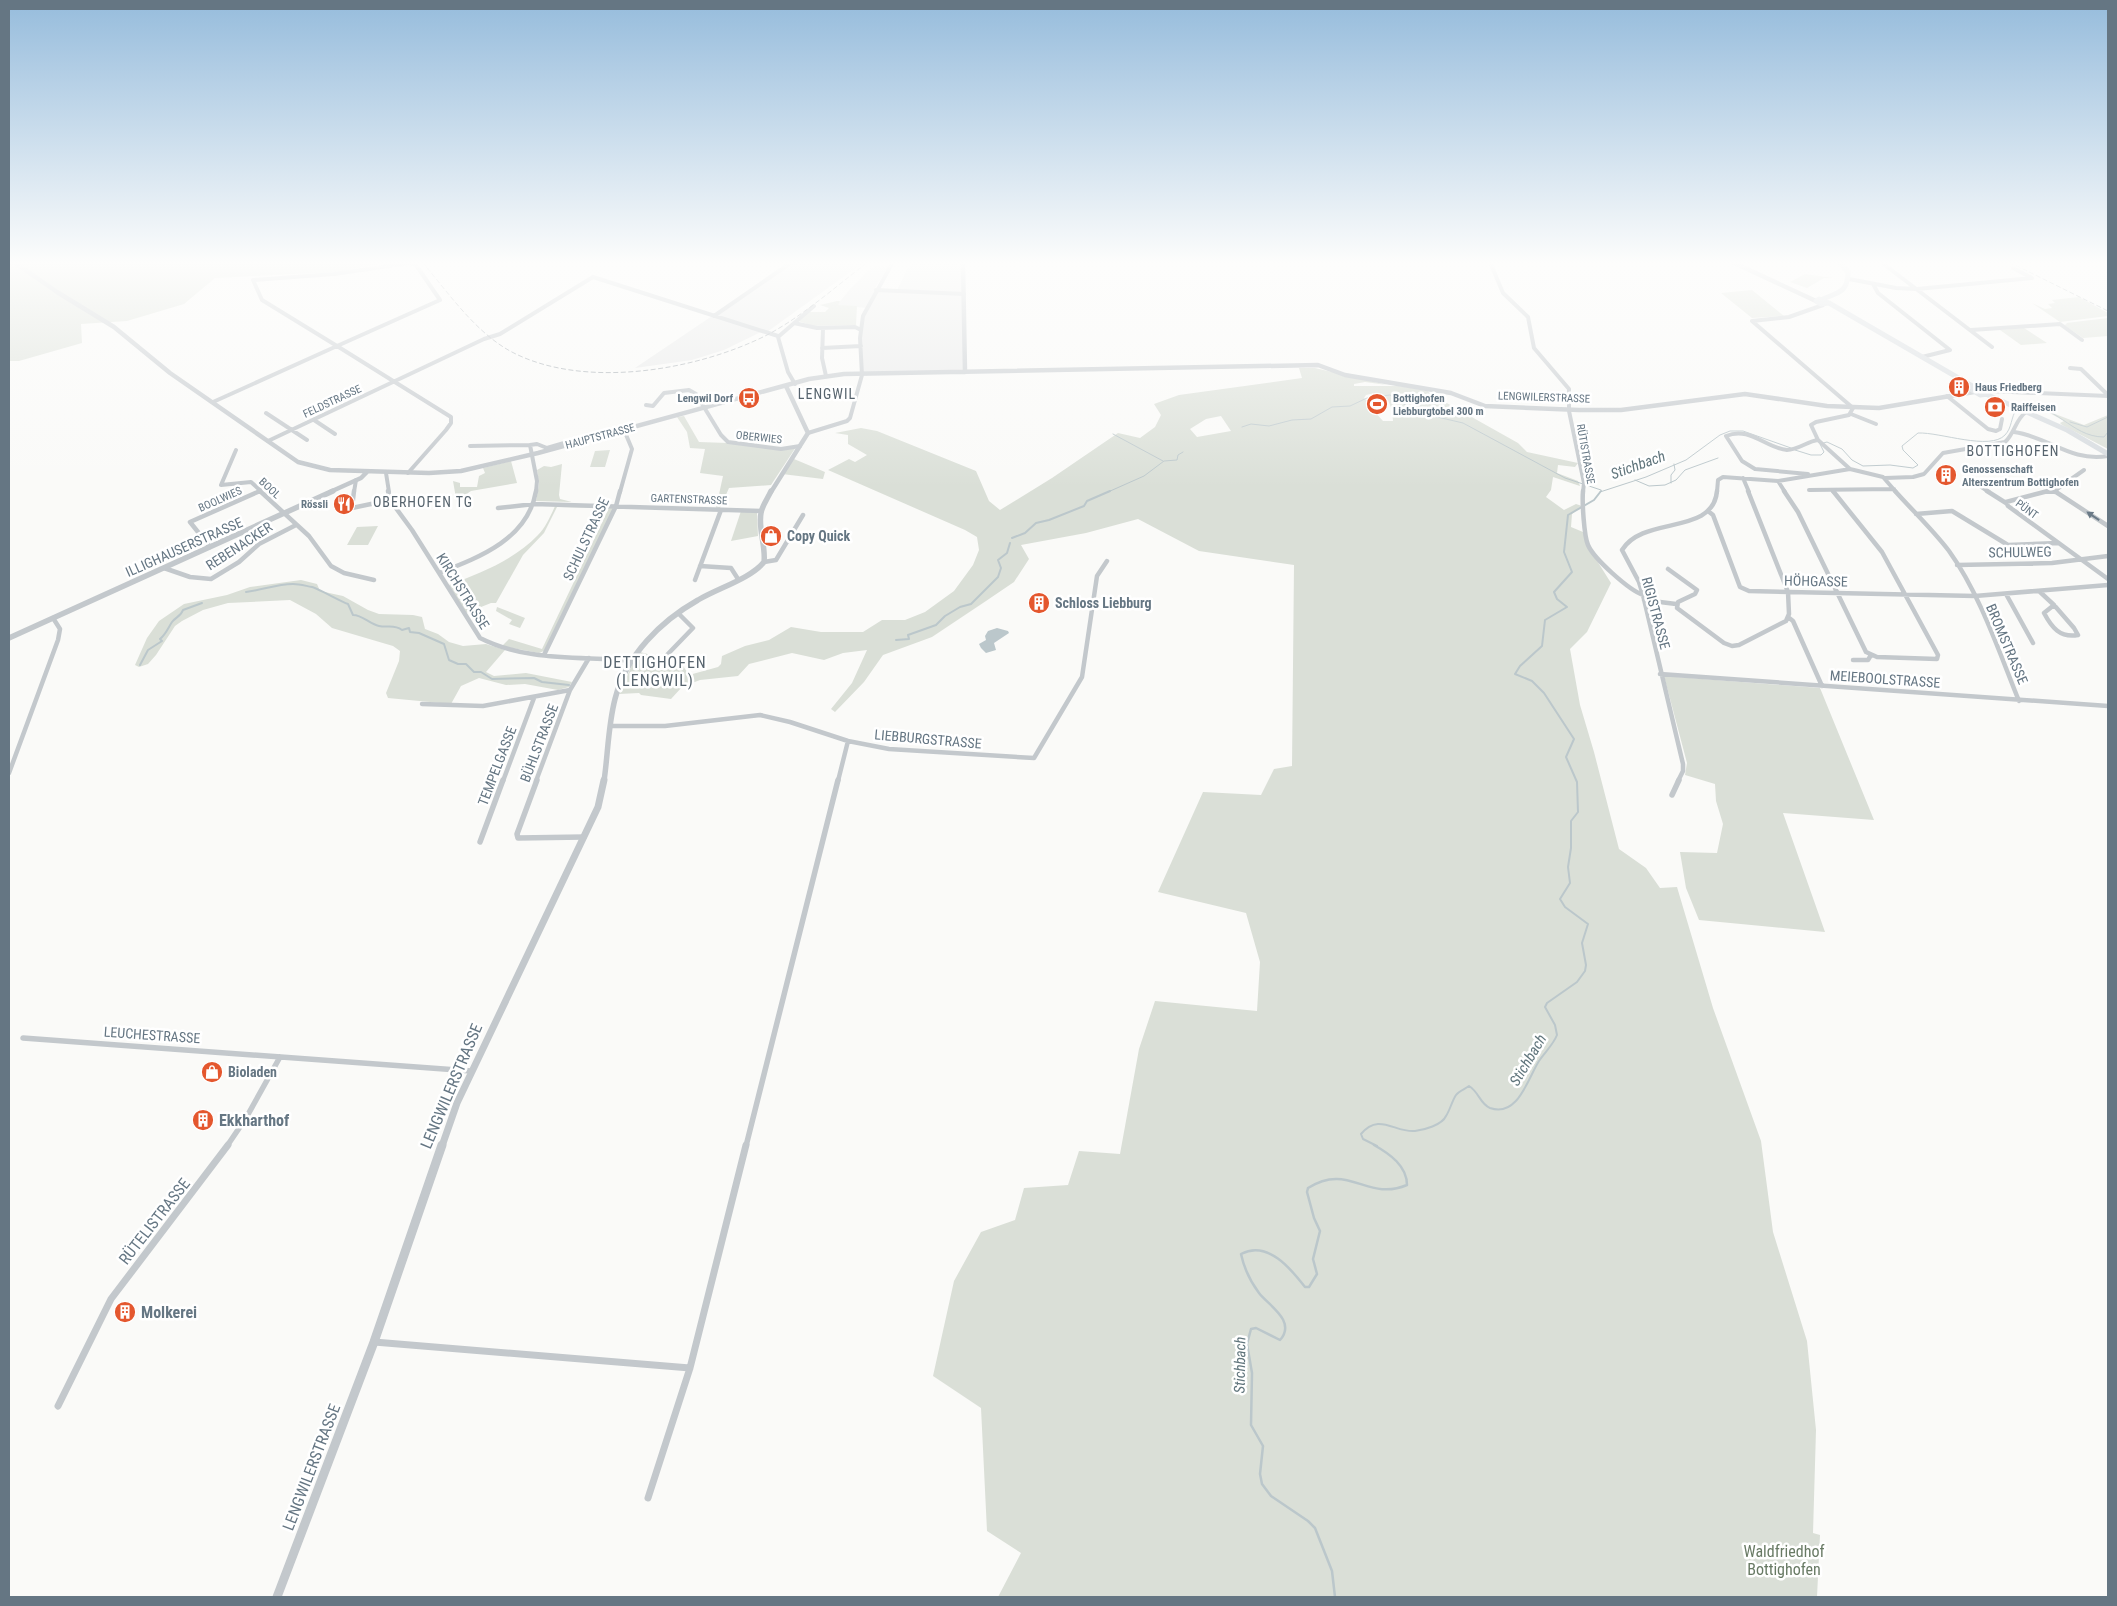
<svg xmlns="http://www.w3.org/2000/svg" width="2117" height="1606" font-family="'Roboto Condensed',sans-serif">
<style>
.built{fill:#e8e9e9}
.green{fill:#dadfd7;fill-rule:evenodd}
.water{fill:#bbc7cb}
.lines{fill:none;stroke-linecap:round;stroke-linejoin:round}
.stream-far2{stroke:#bbc7cb;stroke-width:1}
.stream-far1{stroke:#bbc7cb;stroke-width:2}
.stream{stroke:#bbc7cb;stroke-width:2.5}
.minor-far3{stroke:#c3c8cc;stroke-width:4}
.minor-far2{stroke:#c3c8cc;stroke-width:4.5}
.minor-far1{stroke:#c3c8cc;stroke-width:5.5}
.minor{stroke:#c3c8cc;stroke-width:7}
.tertiary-far3{stroke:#c3c8cc;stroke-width:4.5}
.tertiary-far2{stroke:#c3c8cc;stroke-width:5.5}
.tertiary-far1{stroke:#c3c8cc;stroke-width:7}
.tertiary{stroke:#c3c8cc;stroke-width:9}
.primary{stroke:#d6dbdf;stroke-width:5}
.rail{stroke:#a2aab0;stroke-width:1;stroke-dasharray:5 2.5;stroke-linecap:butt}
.oneway{fill:#6a7a87}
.labels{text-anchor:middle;stroke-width:5;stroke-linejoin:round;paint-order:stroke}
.far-poi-label{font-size:11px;font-weight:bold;fill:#657683;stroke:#fff;text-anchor:start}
.far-street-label{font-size:11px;fill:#657683;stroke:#fff}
.far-quarter-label{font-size:14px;letter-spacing:1px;fill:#57646e;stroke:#fff}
.poi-label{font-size:14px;font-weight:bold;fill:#657683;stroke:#fff;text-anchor:start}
.street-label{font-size:14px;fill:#657683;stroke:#fff}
.water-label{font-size:15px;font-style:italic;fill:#60757c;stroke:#fff}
.quarter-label{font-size:16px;letter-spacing:1px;fill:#57646e;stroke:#fff}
.near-street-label{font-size:16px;fill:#657683;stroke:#fff}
.near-poi-label{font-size:16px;font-weight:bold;fill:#657683;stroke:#fff;text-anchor:start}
.near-park-label{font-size:16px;fill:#687a64;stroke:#fff}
</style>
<rect width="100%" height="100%" fill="#fafaf8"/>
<path class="built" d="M792,262H864L767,332L763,331L724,350L692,360L635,368Z
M911,262H963L965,372L861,374V330L867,308L837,305L851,288L873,266L888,267L875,288L897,290Z"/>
<path class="green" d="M9,262H391L335,272L215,278L184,304L127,321L81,324L82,343L19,361H9Z
M1805,274L1833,278H1824L1807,288L1790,282Z
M1752,290L1784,316L1752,318L1721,293Z
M2079,297L2108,313V316L2060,322L2032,303L2045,309L2052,308L2048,304L2055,303L2052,300Z
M837,301H840L838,305L857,306L856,325L813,326L798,321L808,312H825L829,308L820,305Z
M2108,318V336L2083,338L2064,325L2067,324L2066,323Z
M2024,328L2047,343L2021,345L2000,330Z
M1299,368H1315L1387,385L1365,382L1354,384V386H1399L1428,391L1431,395L1428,398L1445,402L1518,443L1527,452L1578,463L1575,467L1558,465L1557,473L1578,481L1580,486L1553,477L1551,490L1546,497L1564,510L1576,504L1582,506L1572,514L1571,527L1583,532L1589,548L1611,583L1587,632L1570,649L1580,705L1594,752L1619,849L1646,868L1660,888L1677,887L1713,1008L1761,1141L1773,1232L1807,1341L1816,1430L1813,1533L1820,1535L1817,1597H998L1021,1553L987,1531L981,1408L933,1376L954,1281L981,1232L1015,1220L1024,1188L1068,1185L1079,1151L1120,1154L1139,1049L1155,1001L1257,1011L1260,962L1246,913L1158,892L1203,792L1261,795L1274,769L1292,766L1294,565L1199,551L1138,519L1086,533L1021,545L1029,559L1014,582L986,601L932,637L883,655L864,682L835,712L831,709L852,683L867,650L843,653L824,660L792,653L749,664L738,676L700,680L682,687L671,699L641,695L639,693L619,694L632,665L640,652L666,659L665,662L683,666L689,675L718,667L721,664L722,656L745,646L769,640L791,627L821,632H863L882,620H905L925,612L954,591L973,565L979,550L977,537L965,530L828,470L849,459L855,462L867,455L848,444V435L835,433L861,428L877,431L976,471L989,501L1000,510L1052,478L1118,433L1140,438L1155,427L1161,415L1154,404L1179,395L1302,378ZM1375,393L1381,398L1388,400L1392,410L1393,421H1383L1374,411L1377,410L1364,398L1366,395ZM1221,416L1231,431L1197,437L1190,429L1206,419Z
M2026,403L2084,425L2108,415V449L2062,425L2060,423L2064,421L2046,411L2018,406Z
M684,416L699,442L728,443L785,450L796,447L771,485L729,488L720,508H716L723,476L700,473L705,449L690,448L687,432L677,417Z
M610,450L605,467H590L595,451Z
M794,459L825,472L823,479L782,474Z
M511,461L517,483L471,491L468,493L464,503L457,504L453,481L460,483V487H477L479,476L485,473L483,468Z
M562,464L559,495L560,499L572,502L536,501L539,484L537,470L544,466L551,467Z
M556,504L611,506L613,509L544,651L539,653L502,646L509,639L542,649L609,508L557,507L544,533L523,555L496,603H491L466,613L449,585C481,573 514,560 538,535C546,527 551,515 556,504Z
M741,511L757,513L758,536L731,541Z
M378,526L368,545H347L357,527Z
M301,580L317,584L320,591L343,596L368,610L379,614L413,615L422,617L425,629L438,634L449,642L463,646L486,644L505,650L486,672L494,676L526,673L572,682L569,687L558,690L525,684L506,685L479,678L461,686L451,704L388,698L386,693L399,661L400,651L393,646L332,628L316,614L290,600L228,603L203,610L182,621L175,626L156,655L148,664L139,667L135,665L147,638L159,621L184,604L227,595L250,587Z
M497,607L525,618L520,628L509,624L512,620L496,611Z
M1664,676L1820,688L1874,820L1783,813L1825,932L1699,920L1686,888L1680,852L1717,853L1723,824L1716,801L1715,784L1685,775L1687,763Z"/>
<path class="water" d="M997,628L1008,631L1009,633L994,643L996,650L986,653L981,648L979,644L986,640L985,636L988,631Z"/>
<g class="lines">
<path class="stream-far2" d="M2021,408C2056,401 2070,437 2104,437L2108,432
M2070,422L2087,427L2108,417
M1242,427L1251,424L1269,426L1292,420L1311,419L1332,407L1350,406L1367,398L1390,395L1416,412L1463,423L1565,478L1601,490
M1113,434L1163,461
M1795,450L1811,455H1821L1824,452L1820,444L1827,442L1842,449L1852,460L1863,466L1890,465L1913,468L1918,465L1903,450L1902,446L1918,433C1940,432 1990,451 2005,435C2012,428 2011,417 2016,410
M1635,480L1649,486L1665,485L1676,480L1685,470L1718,458
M1671,483V475L1675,470L1674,464
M1108,492L1144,476L1164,461L1177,460L1178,455L1183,452
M1600,492L1646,477L1686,460L1720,435L1730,431H1743L1791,448"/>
<path class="stream-far1" d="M1012,538L1025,533L1036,523L1049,520L1084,506L1087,501L1110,491
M246,592C262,590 277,584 293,584C300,584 306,586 312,587C317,588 340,601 348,604L353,615C363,615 369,624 379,626C388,628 394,624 402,630L409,628L410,632L419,633L444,644L449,660L458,664H466L474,672H481L492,679L534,678L542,682L569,685
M896,640L909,639L908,635L936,625L945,616L960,607L971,604L998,577L1001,568L998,560L1007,553L1010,543
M140,665L148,650L162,641L160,639C166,634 168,628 172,622C176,617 181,616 183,610L202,603
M1377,1146L1363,1139L1361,1134C1379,1112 1395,1133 1415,1131C1424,1130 1442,1125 1446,1116C1450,1110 1452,1101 1456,1095C1459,1091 1465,1089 1469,1086C1479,1092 1480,1104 1490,1108C1518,1118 1528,1078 1539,1061C1545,1052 1553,1045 1557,1035L1555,1025L1545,1007L1547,1003L1577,982L1585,971L1586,965L1582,943L1588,924L1565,907L1560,899L1570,883L1568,867L1571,848V821L1578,812L1577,782L1566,757L1574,739L1544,693L1532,681L1515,674L1520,666L1542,646L1545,620L1567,607L1557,599L1554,592L1572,572L1564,552L1568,515L1594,500L1601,491"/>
<path class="stream" d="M1335,1597L1332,1571L1315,1528L1308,1521L1271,1496L1262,1484L1260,1474L1263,1446L1251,1425L1252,1373L1247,1344L1251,1329L1256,1328L1280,1340C1297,1321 1268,1305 1259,1293C1250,1281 1244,1268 1241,1254C1268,1240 1291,1269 1305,1287H1309L1317,1274L1313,1259L1320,1231L1314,1218L1307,1192L1308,1188C1349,1162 1367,1202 1407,1185C1407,1166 1390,1154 1374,1145"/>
<path class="minor-far3" d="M1490,262L1503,293L1528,317L1534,348L1569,389V411L1584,483L1583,492
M1881,262L1992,347
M409,263L416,265L440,300L337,346L262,300L253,280L334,274Z
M1849,279L1896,288L1917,289L2032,278L2013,268
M1873,284L1878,293L1950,350L1922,357
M876,290L964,294
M714,316L792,262
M1752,321L1853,408L1849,415L1816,422L1811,425L1818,440L1850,469
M1752,321L1789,317L1823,305
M794,323L817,328L855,327L861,330
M823,329L822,358L826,376
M1971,330L2060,324L2082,340
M337,346L451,417V423L446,430L408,473
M822,348L861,346
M2070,368L2081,369L2108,395
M795,384L788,372L778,337L814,306
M1988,391L2108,396
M1947,396L1988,429L1996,431L2000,429L2002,419
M213,402L337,346
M646,405L653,406L664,393L689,390L696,394L721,435L728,442L781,449L800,446
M266,413L307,440
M1851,414L1876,424
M314,420L335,434
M2014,432C2050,437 2069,462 2108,456
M808,433L847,421L850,418L862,375L860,338L863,316L893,262
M268,441L484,339L500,334L593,277L778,336
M530,445L537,444L547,448L564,443
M470,446L530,445L537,481L536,492
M236,450L221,485L251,482L262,492
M386,473L389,492
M1808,474L1755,469L1742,461L1726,436C1750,426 1765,448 1787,450C1798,450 1808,441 1818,440
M1743,478L1749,492
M1885,478L1913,477L1924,474L1943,453L2005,442C2015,433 2015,420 2026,412
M1971,480L1989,492
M1778,481L1785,492
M1809,490L1894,489
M1832,490L1834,492
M258,492L260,491
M354,492L356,480
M620,492L632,449L624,430
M1717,492L1718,480L1723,477L1778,481L1850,469L1883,477L1896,492
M2044,492H2056
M2056,492L2057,489L2084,470"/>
<path class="minor-far2" d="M260,491L309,536L331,566L344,573L374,580
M354,491L352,508L390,500
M388,491L390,500L412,530L480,638C527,662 581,656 632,661
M1583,491C1582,502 1584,536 1588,545C1594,559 1629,590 1643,595
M1784,491L1798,512L1866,652L1877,657L1937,659L1938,655L1882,552L1833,491
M1895,491C1913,511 1933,530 1949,551C1980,594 1999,652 2019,701
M1987,491L2006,503
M498,508L534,504L761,511
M1708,511L1713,515L1740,587L1749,591L1975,596L2108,585
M1916,514L1952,511L2008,545L2058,543
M2108,526L2056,492L2048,491L2006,502L2008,506L2108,579
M210,547L190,522L260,491
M764,562L776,560L803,515
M1957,565L2052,563L2108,556
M700,566L731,568L738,579
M164,568L190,577L211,579L239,562L259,544L296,525
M1668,569L1697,590L1695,594L1678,602L1677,608L1724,643L1732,646L1739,645L1786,621L1789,614L1788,592L1748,491
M439,573C480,557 528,539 536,491
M695,580L721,510
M2039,591L2054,605
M2006,594L2033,643
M1644,600L1676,604
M2054,605L2074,628L2078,635C2060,638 2052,628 2044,613Z
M1788,617L1793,621L1822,686
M544,655L616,506L620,491
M664,658L693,628L678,613
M1853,660H1868L1871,655
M1660,674L2108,706
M422,704L483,706L570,690
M611,726H665L760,715L790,722L848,741L889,749L1034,758L1082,677L1097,576L1107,561
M9,773L58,640L60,629L53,618
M503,781L534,698
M536,781L570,690L589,658
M838,781L848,741
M1678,781L1683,771V764L1643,595L1639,582L1622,550C1644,515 1713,536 1717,491"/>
<path class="minor-far1" d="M537,780L517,834L518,838L584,837
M1672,795L1679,780
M480,842L503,780
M23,1038L471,1071
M227,1146L246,1118L280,1057
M746,1146L838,780"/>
<path class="minor" d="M374,1342L690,1368
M58,1406L111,1299L228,1145
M648,1498L690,1368L746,1145"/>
<path class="tertiary-far3" d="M14,262L57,292L114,327L170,373L298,462L330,470L429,473L461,471L538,453L809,379L844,374L1318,365L1345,375L1451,393L1485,406L1579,410H1621L1745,394L1827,406L1879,408L1974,392
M963,262L965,372
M1732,262L1816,301
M330,492L361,478L367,472
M771,492L808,433L786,386"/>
<path class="tertiary-far2" d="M9,638L333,491
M604,781C608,754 608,726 615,699C626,655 661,621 698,600C718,588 750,579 764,562C766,546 758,529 761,513C762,506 768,498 771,491"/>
<path class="tertiary-far1" d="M442,1146L457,1103L598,807L604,780"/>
<path class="tertiary" d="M277,1597L374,1342L442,1145"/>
<path class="primary" d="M1819,299L1829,303L1821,304L1816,301Z
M1823,299C1839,292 1848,292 1848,272L1839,262
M1829,303L1974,387
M1978,387L1987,390L1989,394L1980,395L1972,390Z
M1988,395L2067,430L2108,454"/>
<path class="rail" d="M422,262C448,292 474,331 510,351C582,390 696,371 767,335C803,316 835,287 868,262
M2009,262L2108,311"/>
</g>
<defs><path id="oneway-solid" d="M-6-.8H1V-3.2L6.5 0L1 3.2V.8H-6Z" transform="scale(1.25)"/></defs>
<use class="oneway" href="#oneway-solid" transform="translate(2093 516) rotate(-146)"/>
<linearGradient id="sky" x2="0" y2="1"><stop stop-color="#96bcdc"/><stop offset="0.54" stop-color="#fdfdfc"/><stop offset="1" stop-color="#fdfdfc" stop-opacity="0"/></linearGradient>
<rect width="2117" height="487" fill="url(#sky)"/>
<defs>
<g id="building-disc" transform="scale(1.125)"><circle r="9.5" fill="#e4572e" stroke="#fff"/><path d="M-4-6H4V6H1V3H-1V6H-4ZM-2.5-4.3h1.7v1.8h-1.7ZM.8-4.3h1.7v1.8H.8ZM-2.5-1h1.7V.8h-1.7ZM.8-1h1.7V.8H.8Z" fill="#fff"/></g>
<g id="bus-disc" transform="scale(1.125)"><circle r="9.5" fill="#e4572e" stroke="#fff"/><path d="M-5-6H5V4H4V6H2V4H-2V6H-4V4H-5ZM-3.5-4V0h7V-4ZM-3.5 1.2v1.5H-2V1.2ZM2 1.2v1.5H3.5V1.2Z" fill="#fff"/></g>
<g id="stadium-disc" transform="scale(1.125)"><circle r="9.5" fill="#e4572e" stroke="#fff"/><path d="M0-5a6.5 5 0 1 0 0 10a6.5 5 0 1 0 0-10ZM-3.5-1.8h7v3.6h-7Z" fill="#fff"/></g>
<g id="bank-disc" transform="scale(1.125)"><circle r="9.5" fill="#e4572e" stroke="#fff"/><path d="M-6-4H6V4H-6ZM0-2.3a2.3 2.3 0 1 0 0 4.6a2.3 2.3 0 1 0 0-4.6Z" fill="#fff"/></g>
<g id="restaurant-disc" transform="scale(1.125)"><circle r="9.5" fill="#e4572e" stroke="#fff"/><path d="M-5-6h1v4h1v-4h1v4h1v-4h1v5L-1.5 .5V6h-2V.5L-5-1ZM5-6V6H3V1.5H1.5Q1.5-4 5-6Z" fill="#fff"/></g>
<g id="shop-disc" transform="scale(1.125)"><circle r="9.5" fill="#e4572e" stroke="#fff"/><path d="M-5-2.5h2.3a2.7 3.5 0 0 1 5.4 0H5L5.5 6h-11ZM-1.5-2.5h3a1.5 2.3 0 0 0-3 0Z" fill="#fff"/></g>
</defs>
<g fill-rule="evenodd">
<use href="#building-disc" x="1959" y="387"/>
<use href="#bus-disc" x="749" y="398"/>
<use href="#stadium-disc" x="1377" y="404"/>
<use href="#bank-disc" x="1995" y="407"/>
<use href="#building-disc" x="1946" y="475"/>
<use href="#restaurant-disc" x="344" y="504"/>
<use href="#shop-disc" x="771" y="536"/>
<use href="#building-disc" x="1039" y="603"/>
<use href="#shop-disc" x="212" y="1072"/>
<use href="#building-disc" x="203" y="1120"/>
<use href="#building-disc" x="125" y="1312"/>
</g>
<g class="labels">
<g class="far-poi-label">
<text x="1975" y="391">Haus Friedberg</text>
<text x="733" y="402" text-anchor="end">Lengwil Dorf</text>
<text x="1393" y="402">Bottighofen<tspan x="1393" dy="13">Liebburgtobel 300 m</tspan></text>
<text x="2011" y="411">Raiffeisen</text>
<text x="1962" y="473">Genossenschaft<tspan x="1962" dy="13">Alterszentrum Bottighofen</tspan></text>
<text x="328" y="508" text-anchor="end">Rössli</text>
</g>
<g class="far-street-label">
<text transform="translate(1544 397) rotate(2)" y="4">LENGWILERSTRASSE</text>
<text transform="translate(332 401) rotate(-25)" y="4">FELDSTRASSE</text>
<text transform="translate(600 436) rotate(-15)" y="4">HAUPTSTRASSE</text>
<text transform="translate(759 437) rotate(6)" y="4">OBERWIES</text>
<text transform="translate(1586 454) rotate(80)" y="4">RÜTISTRASSE</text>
<text transform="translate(270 488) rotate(43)" y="4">BOOL</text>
<text transform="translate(220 499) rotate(-24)" y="4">BOOLWIES</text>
<text transform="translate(689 499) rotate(2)" y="4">GARTENSTRASSE</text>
<text transform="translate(2027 509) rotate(36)" y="4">PÜNT</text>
</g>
<g class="far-quarter-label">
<text x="827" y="399">LENGWIL</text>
<text x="2013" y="456">BOTTIGHOFEN</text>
<text x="423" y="507">OBERHOFEN TG</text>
</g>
<g class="poi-label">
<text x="787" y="541">Copy Quick</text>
<text x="1055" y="608">Schloss Liebburg</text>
<text x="228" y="1077">Bioladen</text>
</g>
<g class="street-label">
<text transform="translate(586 539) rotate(-65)" y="5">SCHULSTRASSE</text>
<text transform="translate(239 546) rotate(-33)" y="5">REBENACKER</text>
<text transform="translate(184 547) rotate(-24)" y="5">ILLIGHAUSERSTRASSE</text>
<text transform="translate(2020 552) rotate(-1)" y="5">SCHULWEG</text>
<text transform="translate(1816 581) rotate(1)" y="5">HÖHGASSE</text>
<text transform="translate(463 591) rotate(58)" y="5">KIRCHSTRASSE</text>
<text transform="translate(1656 613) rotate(75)" y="5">RIGISTRASSE</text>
<text transform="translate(2007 644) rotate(67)" y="5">BROMSTRASSE</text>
<text transform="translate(1885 679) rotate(4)" y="5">MEIEBOOLSTRASSE</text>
<text transform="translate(928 739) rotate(5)" y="5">LIEBBURGSTRASSE</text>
<text transform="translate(539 743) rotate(-69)" y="5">BÜHLSTRASSE</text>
<text transform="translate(497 766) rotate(-69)" y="5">TEMPELGASSE</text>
<text transform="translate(152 1035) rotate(4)" y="5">LEUCHESTRASSE</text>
</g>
<g class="water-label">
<text transform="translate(1638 465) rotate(-20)" y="5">Stichbach</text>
<text transform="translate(1528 1060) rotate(-59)" y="5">Stichbach</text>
<text transform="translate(1240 1365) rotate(-89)" y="5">Stichbach</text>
</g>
<g class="quarter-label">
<text x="655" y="668">DETTIGHOFEN<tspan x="655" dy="18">(LENGWIL)</tspan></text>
</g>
<g class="near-street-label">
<text transform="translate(451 1086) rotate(-67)" y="6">LENGWILERSTRASSE</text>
<text transform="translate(154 1221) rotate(-52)" y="6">RÜTELISTRASSE</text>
<text transform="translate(311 1467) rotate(-69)" y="6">LENGWILERSTRASSE</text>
</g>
<g class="near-poi-label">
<text x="219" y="1126">Ekkharthof</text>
<text x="141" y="1318">Molkerei</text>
</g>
<g class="near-park-label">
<text x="1784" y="1557">Waldfriedhof<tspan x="1784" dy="18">Bottighofen</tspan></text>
</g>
</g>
<rect width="2117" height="1606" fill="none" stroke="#657683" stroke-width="20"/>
</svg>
